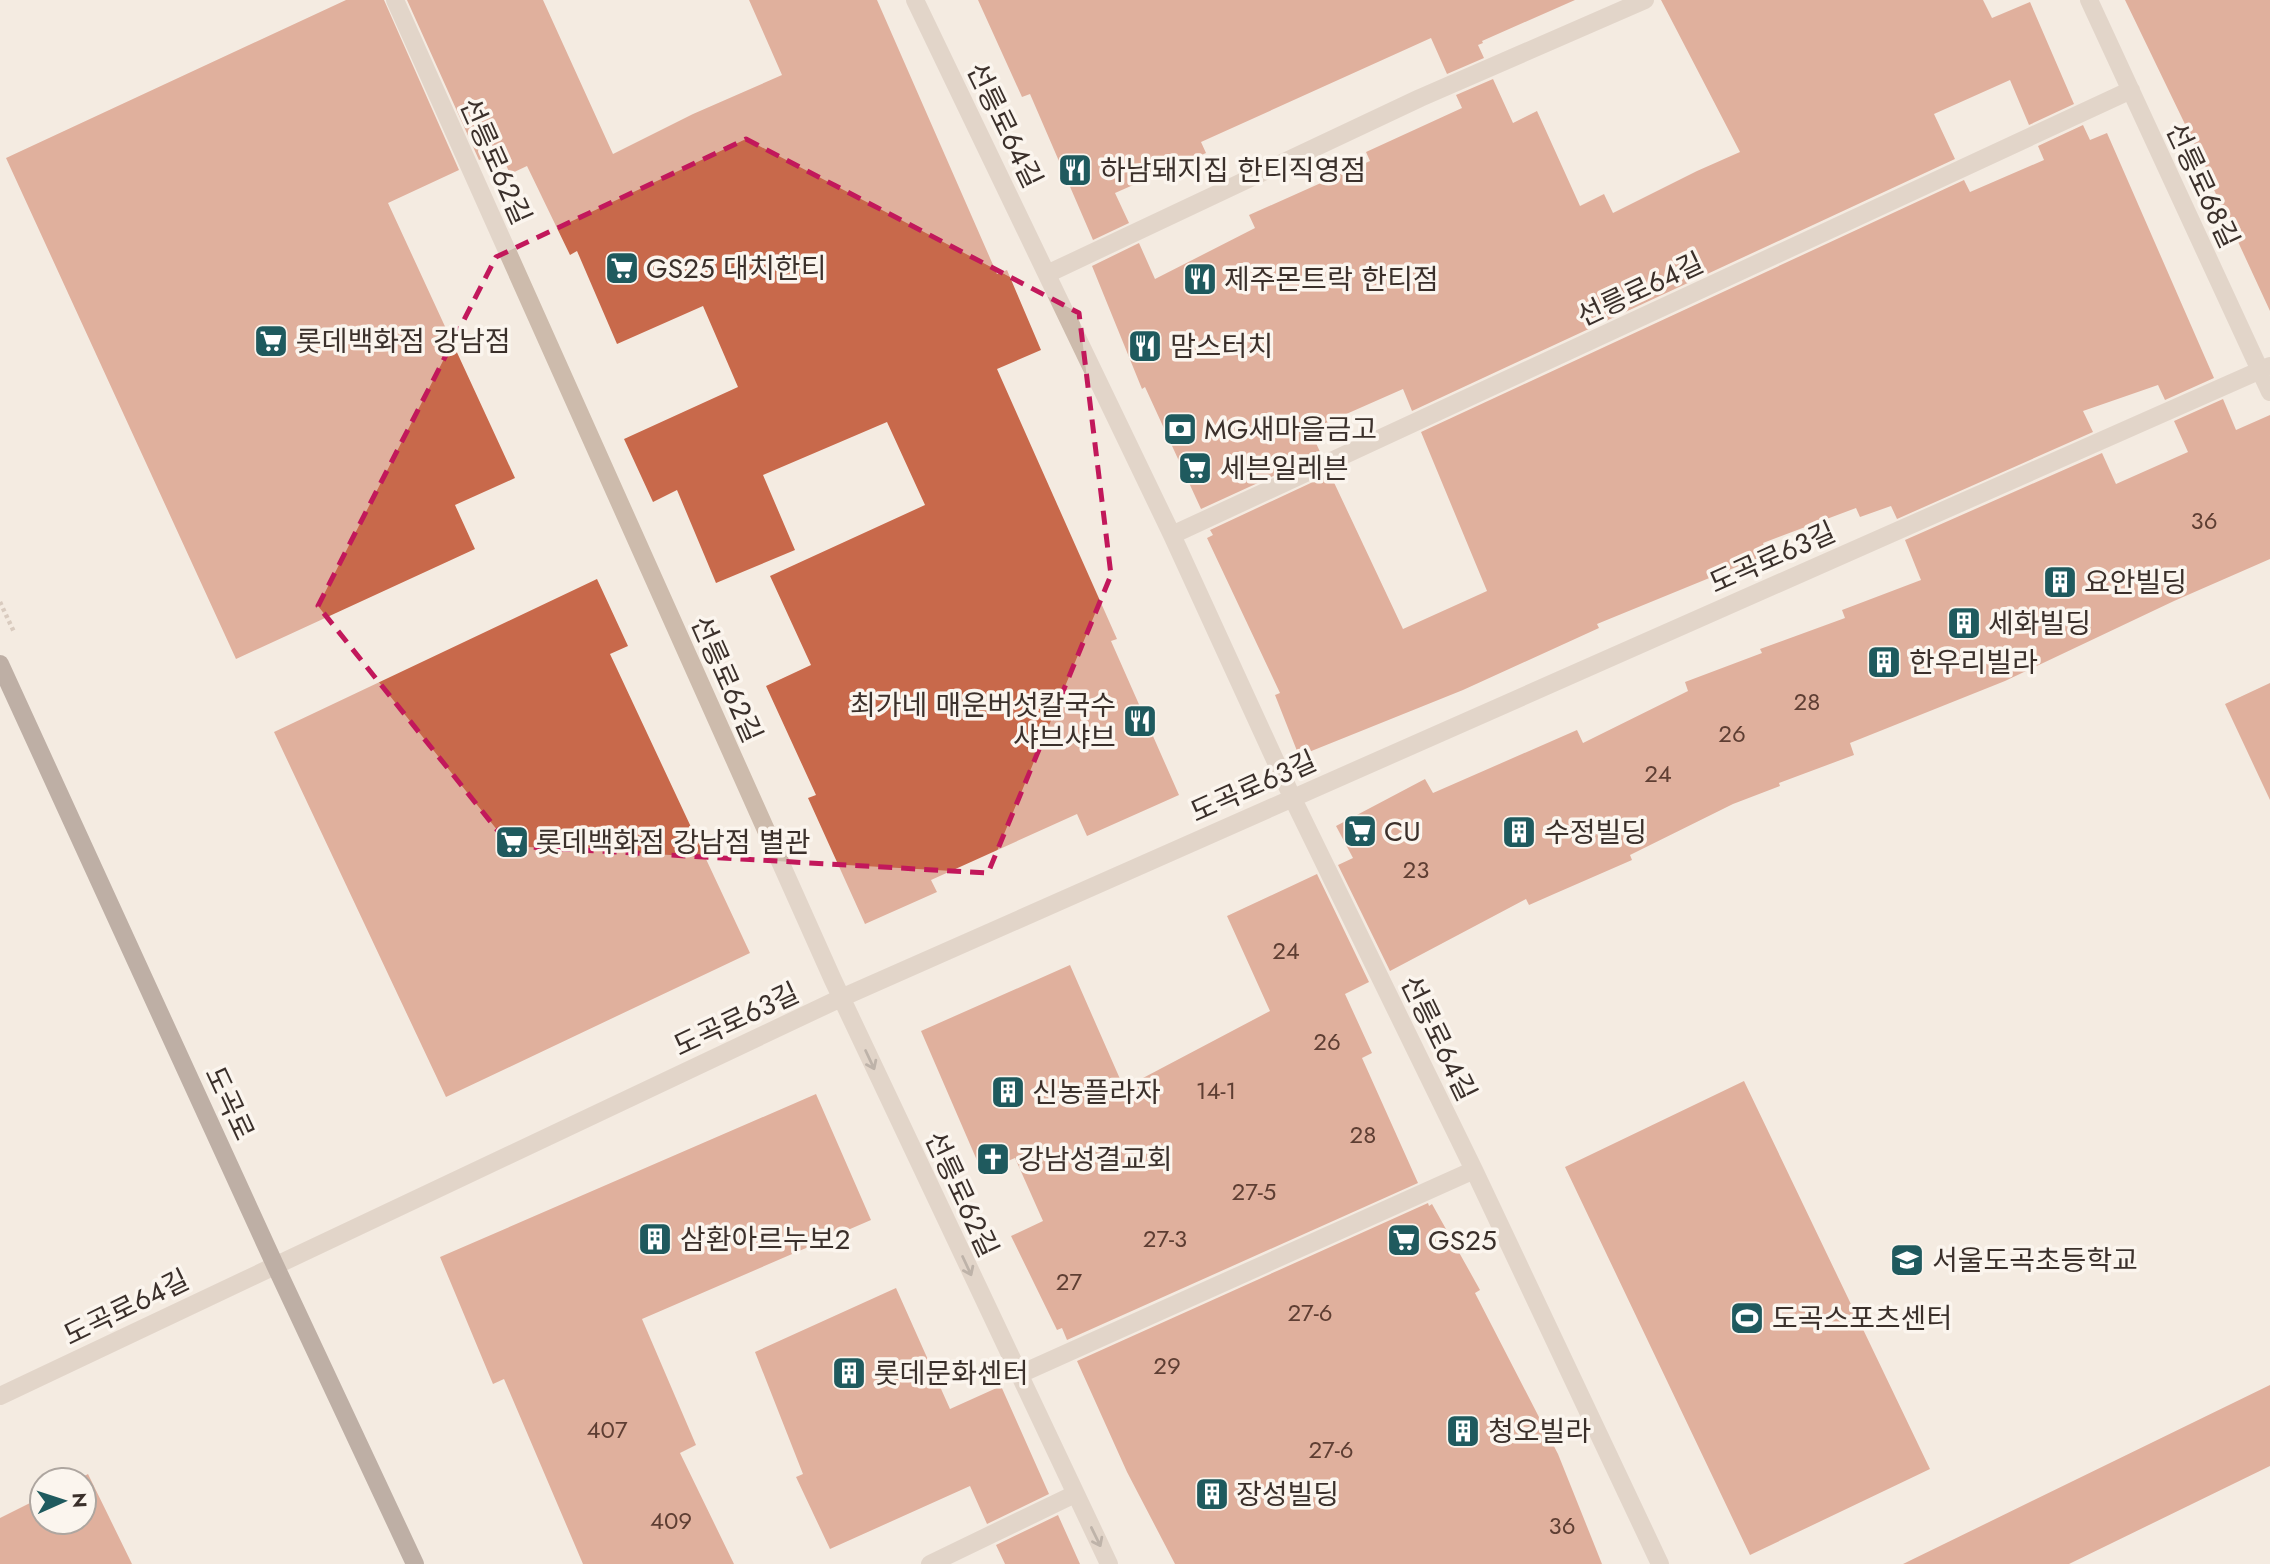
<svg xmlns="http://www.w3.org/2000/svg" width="2270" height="1564" font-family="Jost,'Noto Sans KR',sans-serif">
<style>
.building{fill:#c8694b}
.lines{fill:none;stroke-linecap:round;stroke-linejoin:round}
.path{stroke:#b9a596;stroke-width:4.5;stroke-dasharray:3.5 3.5;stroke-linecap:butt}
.minor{stroke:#cdbbac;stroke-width:18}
.major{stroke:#7d675c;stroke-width:18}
.oneway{stroke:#7d6f65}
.marked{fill:none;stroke:#c2185b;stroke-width:5;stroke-dasharray:14 9;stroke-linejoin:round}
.labels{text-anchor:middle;stroke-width:7;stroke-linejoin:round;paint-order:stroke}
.number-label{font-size:24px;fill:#5e3e33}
.street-label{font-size:28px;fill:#3b302b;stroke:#fbf5ee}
.poi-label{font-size:28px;fill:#3b302b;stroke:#fbf5ee;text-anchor:start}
</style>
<rect width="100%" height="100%" fill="#f4ebe1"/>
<path class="building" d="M346,0H384L459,170L388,203L515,478L455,505L475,549L236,659L6,158Z
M407,0H543L613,154L693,114L782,75L749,0H877L997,274L1007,270L1041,350L997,369L1117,639L1111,641L1179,795L1087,836L1077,814L931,880L937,892L865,924L808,798L816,795L766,686L811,665L770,576L925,505L887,422L763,475L795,550L716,583L677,490L653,502L624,439L738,387L703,306L617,344L577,251L570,255L527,166L510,174L500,151L479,160Z
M978,0H1575L1482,41L1483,43L1478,45L1484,58L1447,74L1431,38L1201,142L1206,153L1115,193L1129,223L1093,240L1030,94L1022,97Z
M1661,0H1983L1992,18L2030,2L2074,104L2029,125L2010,80L1934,114L1955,159L1412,411L1403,389L1310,430L1321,454L1201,509L1145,387L1142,389L1092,266L1139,243L1155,279L1255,228L1249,215L1370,161L1366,152L1462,108L1456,95L1493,79L1513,123L1537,111L1580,206L1604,194L1613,213L1697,171L1740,152Z
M2125,0H2270V311L2209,179L2211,178Z
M2083,125L2090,140L2107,133L2214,378L2165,400L2158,385L2083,411L2093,432L1897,519L1891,506L1860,517L1856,508L1763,543L1768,554L1597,624L1599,628L1463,690L1299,756L1275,695L1280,693L1207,538L1213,535L1210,530L1330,474L1403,629L1487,591L1421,432L1964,180L1970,192L2044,160L2038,146Z
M2223,399L2236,430L2270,415V559L2174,601L2005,681L1850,743L1854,755L1779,783L1780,786L1733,804L1630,855L1632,860L1554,894L1529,905L1526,899L1390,971L1338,865L1353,858L1336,826L1425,779L1433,793L1577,730L1583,743L1688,691L1685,682L1762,653L1760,649L1845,618L1842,610L1921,580L1905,540L2102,453L2116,484L2188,452L2174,421Z
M597,579L628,646L610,654L750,953L446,1097L274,732Z
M2270,683V800L2225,704Z
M1317,874L1369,982L1345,994L1372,1053L1362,1058L1418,1183L1067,1340L1062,1328L1057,1330L1011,1236L1043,1221L1015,1158L982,1172L921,1031L1070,965L1124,1088L1270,1011L1227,916Z
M1744,1081L1930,1469L1750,1555L1565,1167Z
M816,1094L871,1220L642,1319L696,1445L680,1453L734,1564H583L504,1379L493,1384L440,1257Z
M1428,1203L1429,1206L1432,1204L1480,1290L1475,1293L1558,1454L1602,1564H1175L1127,1472L1077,1361Z
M896,1288L950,1409L1001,1386L1049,1494L987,1524L970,1486L830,1549L796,1477L803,1474L755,1352Z
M2270,1385V1466L2069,1564H1903Z
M88,1474L132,1564H0V1518L42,1497V1522H84V1480H77Z
M1058,1515L1080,1564H1005L996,1545Z"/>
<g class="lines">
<path class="path" d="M0,602L14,632"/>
<path class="minor" d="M395,0L833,980L1109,1564
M915,0L1172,535L1292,797L1474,1170L1660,1564
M2089,0L2270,392
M1047,274L1420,98L1645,0
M1172,535L2131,90
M1018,1375L1474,1170
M0,1396L841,998L2270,366
M930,1564L1075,1494"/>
<path class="major" d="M0,664L275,1265L415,1564"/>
</g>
<defs><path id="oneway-shaft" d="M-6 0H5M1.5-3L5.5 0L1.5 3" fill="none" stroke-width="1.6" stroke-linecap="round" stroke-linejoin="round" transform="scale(1.75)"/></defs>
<g class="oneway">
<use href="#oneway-shaft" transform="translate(870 1060) rotate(65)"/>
<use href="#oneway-shaft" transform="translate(967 1266) rotate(65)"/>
<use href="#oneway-shaft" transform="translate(1096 1537) rotate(64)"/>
</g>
<path d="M0 0H2270V1564H0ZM746,139L1079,313L1111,575L988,873L510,846L318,606L496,257Z" fill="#f4ebe1" fill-opacity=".55" fill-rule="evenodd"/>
<path class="marked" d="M746,139L1079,313L1111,575L988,873L510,846L318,606L496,257Z"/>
<defs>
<g id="restaurant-square" transform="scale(1.75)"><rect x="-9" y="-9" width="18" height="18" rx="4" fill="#1f5a5e" stroke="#fbf5ee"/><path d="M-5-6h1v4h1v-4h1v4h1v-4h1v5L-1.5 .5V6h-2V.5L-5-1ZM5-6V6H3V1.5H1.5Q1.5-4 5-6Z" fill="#fff"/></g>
<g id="supermarket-square" transform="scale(1.75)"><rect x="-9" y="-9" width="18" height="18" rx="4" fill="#1f5a5e" stroke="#fbf5ee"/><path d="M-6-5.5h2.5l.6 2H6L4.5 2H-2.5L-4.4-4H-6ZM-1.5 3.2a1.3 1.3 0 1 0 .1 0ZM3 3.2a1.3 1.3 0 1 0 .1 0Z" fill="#fff"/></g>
<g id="bank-square" transform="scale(1.75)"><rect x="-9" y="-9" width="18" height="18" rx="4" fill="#1f5a5e" stroke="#fbf5ee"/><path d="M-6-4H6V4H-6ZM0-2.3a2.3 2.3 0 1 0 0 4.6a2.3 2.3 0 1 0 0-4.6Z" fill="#fff"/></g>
<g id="building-square" transform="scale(1.75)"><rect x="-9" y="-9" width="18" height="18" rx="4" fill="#1f5a5e" stroke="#fbf5ee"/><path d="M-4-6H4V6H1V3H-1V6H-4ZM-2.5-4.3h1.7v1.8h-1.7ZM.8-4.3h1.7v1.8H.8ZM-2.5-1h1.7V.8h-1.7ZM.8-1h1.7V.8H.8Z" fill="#fff"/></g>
<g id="church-square" transform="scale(1.75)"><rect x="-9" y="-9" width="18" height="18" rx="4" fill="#1f5a5e" stroke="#fbf5ee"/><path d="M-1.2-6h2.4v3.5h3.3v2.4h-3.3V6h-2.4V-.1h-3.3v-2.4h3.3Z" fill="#fff"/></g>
<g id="school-square" transform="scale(1.75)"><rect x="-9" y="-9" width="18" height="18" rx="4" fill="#1f5a5e" stroke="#fbf5ee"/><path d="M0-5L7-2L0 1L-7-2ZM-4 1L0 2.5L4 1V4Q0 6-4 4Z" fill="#fff"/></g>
<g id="stadium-square" transform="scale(1.75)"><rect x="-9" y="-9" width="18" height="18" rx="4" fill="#1f5a5e" stroke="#fbf5ee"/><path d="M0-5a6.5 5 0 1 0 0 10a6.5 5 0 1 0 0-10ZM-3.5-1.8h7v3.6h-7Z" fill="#fff"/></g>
</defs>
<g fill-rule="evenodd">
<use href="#restaurant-square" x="1075" y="170"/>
<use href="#supermarket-square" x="622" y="268"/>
<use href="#restaurant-square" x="1200" y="279"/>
<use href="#supermarket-square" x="271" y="341"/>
<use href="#restaurant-square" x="1145" y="346"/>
<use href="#bank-square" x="1180" y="429"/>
<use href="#supermarket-square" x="1195" y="468"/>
<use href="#building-square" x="2060" y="582"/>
<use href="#building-square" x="1964" y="623"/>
<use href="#building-square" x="1884" y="662"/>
<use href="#restaurant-square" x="1140" y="721"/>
<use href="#supermarket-square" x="1360" y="831"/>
<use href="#building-square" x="1519" y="832"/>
<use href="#supermarket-square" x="512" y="842"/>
<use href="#building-square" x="1008" y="1092"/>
<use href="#church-square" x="993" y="1159"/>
<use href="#building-square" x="655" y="1239"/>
<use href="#supermarket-square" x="1404" y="1240"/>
<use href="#school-square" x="1907" y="1260"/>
<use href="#stadium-square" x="1747" y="1318"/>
<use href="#building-square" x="849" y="1373"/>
<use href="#building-square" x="1463" y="1431"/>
<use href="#building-square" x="1212" y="1494"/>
</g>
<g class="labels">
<g class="number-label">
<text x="2204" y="529">36</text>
<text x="1807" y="710">28</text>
<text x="1732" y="742">26</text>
<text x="1658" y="782">24</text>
<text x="1416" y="878">23</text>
<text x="1286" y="959">24</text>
<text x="1327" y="1050">26</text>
<text x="1216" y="1099">14-1</text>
<text x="1363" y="1143">28</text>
<text x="1254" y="1200">27-5</text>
<text x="1165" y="1247">27-3</text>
<text x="1069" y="1290">27</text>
<text x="1310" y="1321">27-6</text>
<text x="1167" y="1374">29</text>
<text x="607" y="1438">407</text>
<text x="1331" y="1458">27-6</text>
<text x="671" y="1529">409</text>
<text x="1562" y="1534">36</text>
</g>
<g class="street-label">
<text transform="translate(1005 125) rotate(64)" y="10">선릉로64길</text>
<text transform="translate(496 161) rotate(66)" y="10">선릉로62길</text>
<text transform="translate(2203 185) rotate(65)" y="10">선릉로68길</text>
<text transform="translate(1640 289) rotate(-25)" y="10">선릉로64길</text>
<text transform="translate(1772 557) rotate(-24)" y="10">도곡로63길</text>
<text transform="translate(727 679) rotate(66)" y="10">선릉로62길</text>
<text transform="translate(1253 786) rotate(-24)" y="10">도곡로63길</text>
<text transform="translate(736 1019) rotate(-25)" y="10">도곡로63길</text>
<text transform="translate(1439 1038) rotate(64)" y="10">선릉로64길</text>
<text transform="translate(230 1103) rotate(65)" y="10">도곡로</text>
<text transform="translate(962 1194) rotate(65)" y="10">선릉로62길</text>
<text transform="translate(126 1307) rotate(-26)" y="10">도곡로64길</text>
</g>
<g class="poi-label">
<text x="1100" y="180">하남돼지집 한티직영점</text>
<text x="646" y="278">GS25 대치한티</text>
<text x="1224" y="289">제주몬트락 한티점</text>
<text x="296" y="351">롯데백화점 강남점</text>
<text x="1170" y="356">맘스터치</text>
<text x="1204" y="439">MG새마을금고</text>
<text x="1220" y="478">세븐일레븐</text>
<text x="2084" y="592">요안빌딩</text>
<text x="1988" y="633">세화빌딩</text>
<text x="1909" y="672">한우리빌라</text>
<text x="1116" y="715" text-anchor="end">최가네 매운버섯칼국수<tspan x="1116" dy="32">샤브샤브</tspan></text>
<text x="1384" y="841">CU</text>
<text x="1544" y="842">수정빌딩</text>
<text x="536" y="852">롯데백화점 강남점 별관</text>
<text x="1032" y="1102">신농플라자</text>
<text x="1018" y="1169">강남성결교회</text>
<text x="680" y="1249">삼환아르누보2</text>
<text x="1428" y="1250">GS25</text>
<text x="1932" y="1270">서울도곡초등학교</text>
<text x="1772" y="1328">도곡스포츠센터</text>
<text x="874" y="1383">롯데문화센터</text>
<text x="1488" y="1441">청오빌라</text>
<text x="1236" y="1504">장성빌딩</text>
</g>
</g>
<g transform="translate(63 1501) rotate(87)"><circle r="33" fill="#fbf5ee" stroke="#aea6a0" stroke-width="2"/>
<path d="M0-5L12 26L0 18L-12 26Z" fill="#1f5a5e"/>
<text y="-10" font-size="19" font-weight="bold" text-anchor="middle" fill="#3b302b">N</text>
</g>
</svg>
